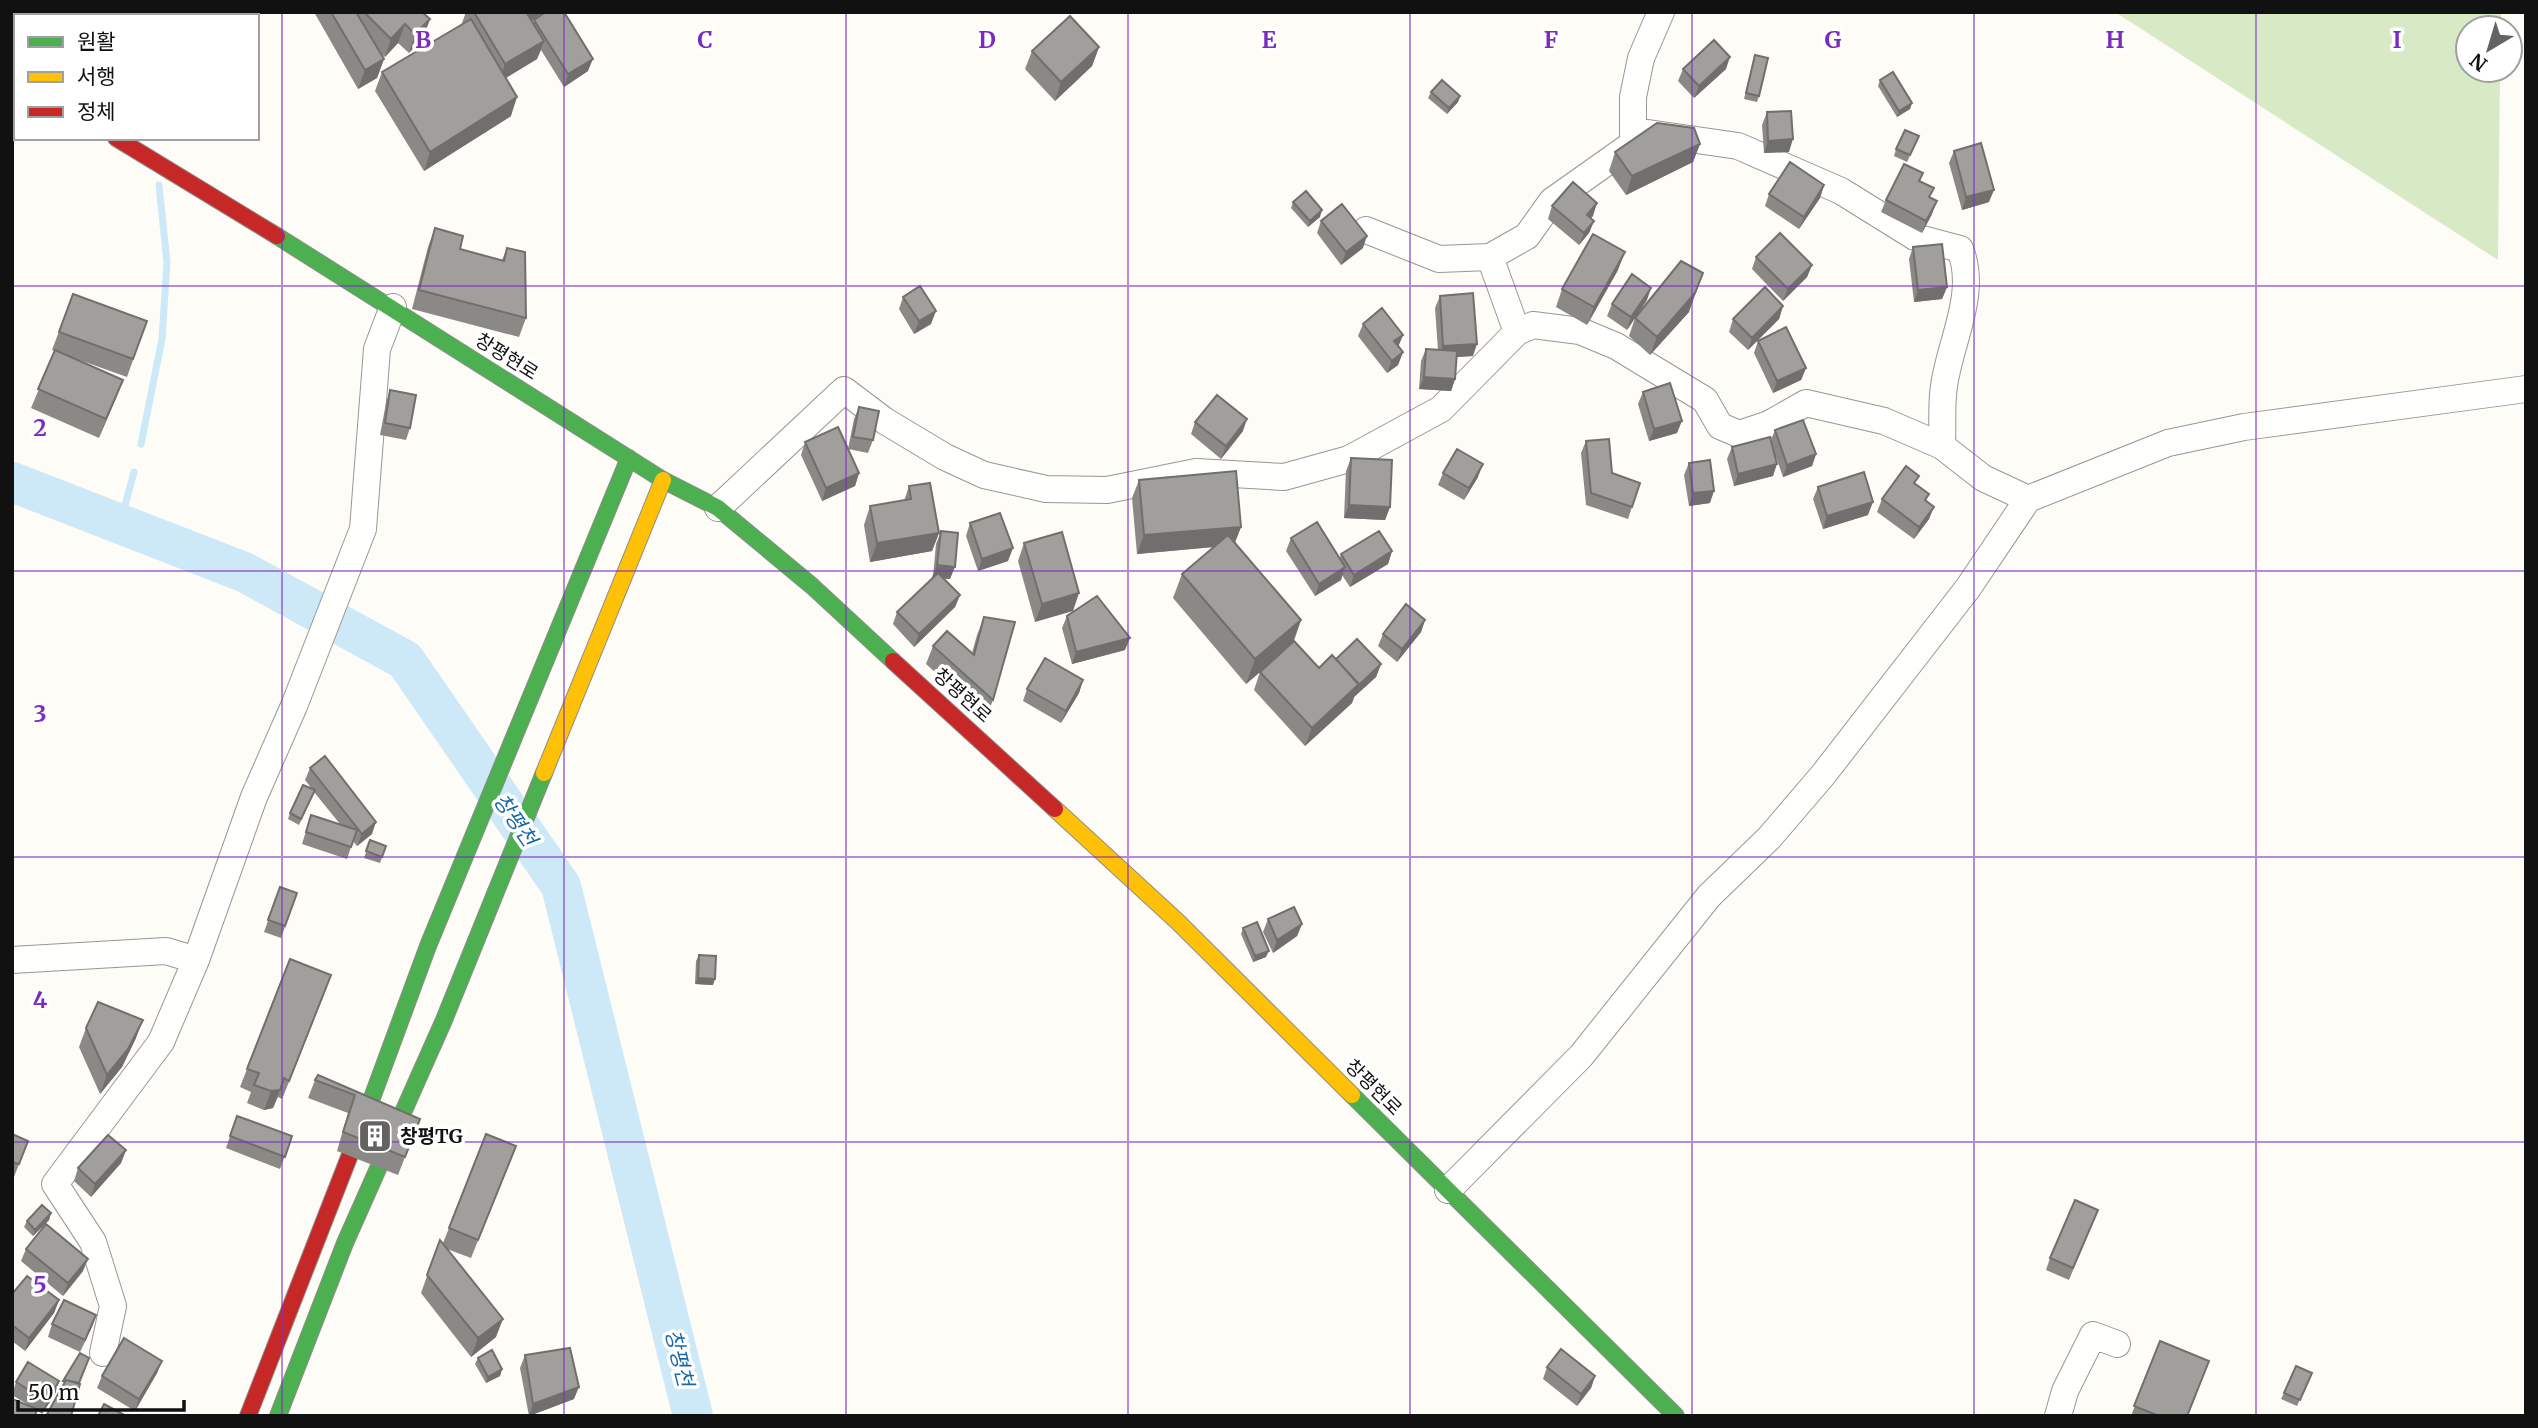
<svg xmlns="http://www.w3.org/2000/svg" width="2538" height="1428" font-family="Merriweather,'Noto Sans KR',serif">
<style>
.forest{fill:#d8eac5}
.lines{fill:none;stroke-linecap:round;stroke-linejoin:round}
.stream{stroke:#cde8f7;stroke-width:7}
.river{stroke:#cde8f7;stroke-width:40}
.street-casing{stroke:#979795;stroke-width:28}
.fast-casing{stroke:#8e8d8b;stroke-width:18}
.slow-casing{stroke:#8e8d8b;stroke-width:18}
.jam-casing{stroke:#8e8d8b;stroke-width:18}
.street{stroke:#fffffe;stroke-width:26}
.fast{stroke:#4caf50;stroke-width:16}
.slow{stroke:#ffc107;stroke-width:16}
.jam{stroke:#c62828;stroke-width:16}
.wall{fill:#8a8986}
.shaded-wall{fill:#716f6d}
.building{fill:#a19f9c;stroke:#716f6d;stroke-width:2}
.grid{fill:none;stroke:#7b2cbf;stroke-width:2;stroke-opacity:0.55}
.labels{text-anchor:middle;stroke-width:7;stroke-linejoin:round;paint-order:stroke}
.street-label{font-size:19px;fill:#111;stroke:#fff}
.poi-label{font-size:19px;font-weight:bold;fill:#111;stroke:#fff;text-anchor:start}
.water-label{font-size:21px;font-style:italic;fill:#1768a6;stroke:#fff}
.grid-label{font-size:23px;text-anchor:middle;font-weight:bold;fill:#7b2cbf;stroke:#fff;stroke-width:7;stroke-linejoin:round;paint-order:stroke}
</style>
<rect width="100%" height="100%" fill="#fdfcf7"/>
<path class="forest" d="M2115,12H2501V28H2468V70H2500L2498,260Z"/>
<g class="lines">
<path class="stream" d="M141,444L162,339L167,262L159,185
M120,524L134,472"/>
<path class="river" d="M12,482L244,572L405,660L561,886L693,1416"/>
<g class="street-casing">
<path id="street" d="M162,16L163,12
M1633,143V97L1641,58L1661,12
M1366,230L1439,259L1490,257L1527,236L1552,201L1648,133L1738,146L1841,191L1915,237L1960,249C1978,293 1950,342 1944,386C1941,405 1943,426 1942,446
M1490,257L1517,332
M718,508L844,390L885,421L945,457L984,475L1046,489L1107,490L1196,472L1284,477L1349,459L1441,409L1517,332L1533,325L1580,331L1616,346L1705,400L1720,426L1739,434L1769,424L1806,403L1884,421L1942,446L1983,478L2028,499
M12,960L166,951L196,960
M1448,1190L1581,1056L1709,896L1769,838L1823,775L1968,588L2028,499L2168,443L2244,427L2526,389
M103,1353L113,1306L93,1242L55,1184L161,1042L196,960L254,797L294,706L363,529L377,349L393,307
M2058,1416L2065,1391L2093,1335L2117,1344"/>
</g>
<g class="fast-casing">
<path id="fast" d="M12,75L16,77
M277,236L663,480L718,508L812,586L893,661
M1352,1095L1676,1416
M369,1106L428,946L629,458
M278,1416L345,1243L444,1020L544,773"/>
</g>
<g class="slow-casing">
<path id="slow" d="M544,773L663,480
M1055,809L1178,922L1352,1095"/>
</g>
<g class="jam-casing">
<path id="jam" d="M116,138L277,236
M893,661L1055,809
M248,1416L369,1106"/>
</g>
<use href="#street" class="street"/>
<use href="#fast" class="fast"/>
<use href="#slow" class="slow"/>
<use href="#jam" class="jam"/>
</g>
<path class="wall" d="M314,12H422L430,19L423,38L409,53L398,43L385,57L380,53L384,59L377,78L358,89Z
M466,12H545L532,21L533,23L534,20L588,71L564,87L541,50L537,59L506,78L511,116L424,171L375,91L382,72L463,24L462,23Z
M1099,47L1092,66L1055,101L1025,69L1032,51Z
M1755,55L1759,96L1757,102L1744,99Z
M1683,69H1726L1694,98L1678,81Z
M1880,80L1912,103L1910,109L1897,117L1878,86Z
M1431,92L1460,96L1458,102L1447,114L1428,98Z
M1767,112L1789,152L1764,153L1762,125Z
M1919,136L1907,162L1894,156L1896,149Z
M1700,144L1693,162L1626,195L1609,171L1615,152Z
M1954,151L1989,202L1962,210L1949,163Z
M1920,181L1932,214L1922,233L1881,212L1886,200Z
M1824,185L1820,198L1799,229L1765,206L1769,194Z
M1293,202L1320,217L1308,227L1291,208Z
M1552,206L1593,216L1590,218L1594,221L1589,233L1579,245L1548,219Z
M1321,221L1363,248L1341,265L1317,233Z
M435,228L460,249L502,260L507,248L526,318L519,337L412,309L428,247Z
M1913,247L1947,287L1942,299L1914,302L1909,259Z
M1756,257L1812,265L1807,277L1783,301L1752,269Z
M1618,270L1587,325L1556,307L1562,289Z
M73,294L147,321L127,377L71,357L123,380L99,438L31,408L55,351L52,350Z
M1440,296L1473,356L1457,357L1455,379L1451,391L1419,389L1421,361L1426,349L1438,350L1435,308Z
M903,297L931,324L914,334L899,309Z
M1647,300L1627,330L1607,316L1612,304Z
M1783,306L1779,319L1748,350L1729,332L1733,319Z
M1689,312L1650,355L1629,336L1635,318Z
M1363,324L1403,335L1398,347L1403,352L1398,365L1387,373L1358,336Z
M1758,341L1806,368L1801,380L1773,393L1754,353Z
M390,390L410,428L406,440L380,435L386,403Z
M1643,392L1677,433L1649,441L1638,404Z
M859,407L873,440L868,453L848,449L854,419Z
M1195,422L1243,431L1221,459L1191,434Z
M1775,430L1816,454L1812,466L1783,477L1776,457L1773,476L1734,486L1727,459L1732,447L1771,440Z
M1586,441L1612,473L1640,483L1628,519L1586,505L1581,453Z
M805,442L859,473L855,486L822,501L801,455Z
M1351,458L1390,507L1385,520L1344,518L1346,471Z
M1689,463L1710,503L1689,506L1684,475Z
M1443,473L1478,477L1464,500L1438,485Z
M1139,480L1241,527L1235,542L1301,620L1294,641L1319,668L1336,659L1381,664L1376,677L1354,697L1352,703L1305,746L1254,690L1260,672L1264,669L1246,684L1173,598L1182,574L1214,547L1137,554L1132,498Z
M1916,484L1927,501L1929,519L1914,539L1877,512L1882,499Z
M909,486L939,533L932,551L870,562L864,525L870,506L904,501Z
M1818,487L1868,515L1823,529L1813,499Z
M970,523L1008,561L978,571L966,536Z
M941,531L950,579H944L960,595L955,607L914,647L893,624L897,612L933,577L936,544Z
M1291,538L1340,558L1341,554L1392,551L1388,564L1350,587L1342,575L1341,580L1315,596L1286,551Z
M1024,543L1079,593L1035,622L1018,561Z
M1067,616L1125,650L1072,664L1062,628Z
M984,617L993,700L986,718L926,664L933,646L972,653L977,635Z
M1425,620L1421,632L1397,662L1378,646L1383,634Z
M1083,680L1079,693L1061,723L1023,701L1027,689Z
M310,768L372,834L357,846L353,841L347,859L302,844L311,815L340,824L314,792L299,825L288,819L290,813L312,789L305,780Z
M370,840L386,846L380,863L364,858Z
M280,887L297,893L281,938L264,932Z
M1268,919L1302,924L1297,936L1273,953L1263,932Z
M1243,928L1266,957L1253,962L1241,934Z
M699,955L713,985L695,984L696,961Z
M324,994L282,1099L278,1097L273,1108L264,1110L247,1103L251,1092L240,1087L247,1069Z
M86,1028L136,1038L122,1067L100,1094L79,1047Z
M315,1080L420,1119L398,1175L337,1151L348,1113L308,1098Z
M237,1116L292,1136L280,1169L226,1148Z
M12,1134L28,1141L14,1177L12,1176Z
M516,1146L471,1258L447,1249L496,1337L471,1357L421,1293L440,1240L443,1243L449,1228Z
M126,1150L121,1163L91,1197L74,1181L78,1168Z
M51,1213L49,1220L33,1236L24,1227L27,1221Z
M2093,1222L2069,1280L2046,1270L2050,1258Z
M26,1249L83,1271L63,1296L21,1261Z
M12,1294L59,1300L54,1313L25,1351L12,1341Z
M96,1315L80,1352L48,1337L52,1324Z
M2160,1341L2209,1361L2202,1380L2188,1416H2131Z
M525,1355L574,1399L529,1416L520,1368Z
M478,1358L502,1369L500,1376L486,1383L475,1364Z
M162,1361L157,1373L135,1411L97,1388L102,1376Z
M1547,1367L1595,1376L1591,1388L1577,1406L1543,1379Z
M2312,1373L2297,1406L2281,1399L2284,1393Z
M59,1381L55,1394L42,1414L37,1410L35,1416H12V1399L30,1406L12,1395L16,1382Z"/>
<path class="shaded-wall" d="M524,12H545L518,28Z
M430,19L423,38L409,53L415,34Z
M405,24L398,43L385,57L391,39Z
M544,41L537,59L499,82L505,64Z
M1099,47L1092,66L1055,101L1061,82Z
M1730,57L1726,69L1694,98L1699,86Z
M384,59L377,78L358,89L365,70Z
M593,59L588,71L564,87L568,74Z
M1460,96L1458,102L1447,114L1449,108Z
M517,97L511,116L424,171L430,152Z
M1912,103L1910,109L1897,117L1899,111Z
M1793,139L1789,152L1764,153L1768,141Z
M1700,144L1693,162L1626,195L1632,176Z
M1824,185L1820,198L1799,229L1804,217Z
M1994,190L1989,202L1962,210L1966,197Z
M1937,201L1932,214L1922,233L1926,221Z
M1597,203L1593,216L1582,228L1587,215Z
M1322,210L1320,217L1308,227L1310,221Z
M1594,221L1589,233L1579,245L1584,233Z
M1367,236L1363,248L1341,265L1346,252Z
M1625,252L1618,270L1587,325L1594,307Z
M1812,265L1807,277L1783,301L1788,289Z
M1703,273L1689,312L1650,355L1657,337Z
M1947,287L1942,299L1914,302L1918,290Z
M1651,288L1647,300L1627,330L1631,317Z
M1783,306L1779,319L1748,350L1752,338Z
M936,311L931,324L914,334L919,321Z
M1403,335L1398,347L1394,341Z
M1477,344L1473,356L1439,358L1443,346Z
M1403,352L1398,365L1387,373L1392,361Z
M1806,368L1801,380L1773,393L1777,381Z
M1424,377L1455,379L1451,391L1419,389Z
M123,380L116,398L99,438L106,419Z
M1247,419L1243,431L1221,459L1226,446Z
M1682,421L1677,433L1649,441L1654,429Z
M1816,454L1812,466L1783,477L1787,465Z
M1483,464L1478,477L1464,500L1469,488Z
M1777,464L1773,476L1734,486L1738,474Z
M859,473L855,486L822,501L826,488Z
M1714,491L1710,503L1689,506L1693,493Z
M1873,502L1868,515L1823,529L1827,516Z
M1349,505L1390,507L1385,520L1344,518Z
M1934,507L1929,519L1914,539L1919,527Z
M1241,527L1234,545L1137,554L1144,535Z
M939,533L932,551L870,562L877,543Z
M1013,548L1008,561L978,571L982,559Z
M1392,551L1388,564L1350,587L1354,575Z
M937,565L955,567L950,579L932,577Z
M1345,567L1341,580L1315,596L1319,584Z
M1079,593L1073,611L1035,622L1042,604Z
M960,595L955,607L914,647L919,634Z
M1301,620L1292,644L1246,684L1255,659Z
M1425,620L1421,632L1397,662L1402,649Z
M1130,638L1125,650L1072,664L1076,652Z
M1381,664L1376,677L1354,697L1352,703L1305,746L1312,728Z
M1083,680L1079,693L1061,723L1066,711Z
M376,822L372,834L357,846L362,834Z
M1302,924L1297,936L1273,953L1277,940Z
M1269,951L1266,957L1253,962L1255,956Z
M331,975L324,994L282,1099L289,1081Z
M698,978L715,979L713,985L695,984Z
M143,1020L136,1038L122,1067L100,1094L107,1075Z
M284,1078L273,1108L264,1110L271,1091Z
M126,1150L121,1163L91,1197L95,1184Z
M51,1213L49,1220L33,1236L35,1230Z
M88,1259L83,1271L63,1296L68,1283Z
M59,1300L54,1313L25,1351L29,1338Z
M96,1315L92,1327L80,1352L85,1340Z
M503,1319L496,1337L471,1357L478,1338Z
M162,1361L157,1373L135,1411L139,1399Z
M502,1369L500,1376L486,1383L488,1377Z
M1595,1376L1591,1388L1577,1406L1581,1394Z
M59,1381L55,1394L42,1414L47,1401Z
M579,1387L574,1399L529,1416L533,1404Z"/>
<path class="building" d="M331,12H356L384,59L365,70Z
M364,12H422L430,19L415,34L405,24L391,39Z
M474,12H526L544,41L505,64Z
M546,12H564L593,59L568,74L534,20Z
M1070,16L1099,47L1061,82L1032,51Z
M471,19L517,97L430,152L382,72Z
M1714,40L1730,57L1699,86L1683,69Z
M1755,55L1768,58L1759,96L1746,93Z
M1893,72L1912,103L1899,111L1880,80Z
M1442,80L1460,96L1449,108L1431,92Z
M1791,111L1793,139L1768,141L1767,112Z
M1657,123L1694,128L1700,144L1632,176L1615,152Z
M1905,130L1919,136L1910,155L1896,149Z
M1981,143L1994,190L1966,197L1954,151Z
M1790,162L1824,185L1804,217L1769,194Z
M1904,164L1923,173L1919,181L1934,188L1929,197L1937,201L1926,221L1886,200Z
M1573,182L1597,203L1587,215L1594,221L1584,233L1552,206Z
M1306,191L1322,210L1310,221L1293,202Z
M1342,204L1367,236L1346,252L1321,221Z
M435,228L463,236L460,249L504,261L507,248L525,252L526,318L419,290Z
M1780,233L1812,265L1788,289L1756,257Z
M1593,234L1625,252L1594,307L1562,289Z
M1942,244L1947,287L1918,290L1913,247Z
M1681,261L1703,273L1695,293L1657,337L1635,318Z
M1632,274L1651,288L1631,317L1612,304Z
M920,286L936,311L919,321L903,297Z
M1765,287L1783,306L1752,338L1733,319Z
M1473,293L1477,344L1443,346L1440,296Z
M73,294L147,321L133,359L59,332Z
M1382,308L1403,335L1394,341L1403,352L1392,361L1363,324Z
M1786,327L1806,368L1777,381L1758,341Z
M1426,349L1457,351L1455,379L1424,377Z
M55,350L123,380L106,419L38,389Z
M1670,383L1682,421L1654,429L1643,392Z
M390,390L416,395L410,428L385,423Z
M1217,395L1247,419L1226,446L1195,422Z
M859,407L879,411L873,440L853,437Z
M1803,420L1816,454L1787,465L1775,430Z
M838,427L859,473L826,488L805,442Z
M1770,437L1777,464L1738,474L1732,447Z
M1609,439L1612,473L1640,483L1632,507L1591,493L1586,441Z
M1457,449L1483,464L1469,488L1443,473Z
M1351,458L1392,460L1390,507L1349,505Z
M1710,460L1714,491L1693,493L1689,463Z
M1906,466L1919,476L1914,483L1929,494L1925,500L1934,507L1919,527L1882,499Z
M1236,471L1241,527L1144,535L1139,480Z
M1864,472L1873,502L1827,516L1818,487Z
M930,483L939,533L877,543L870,506L911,499L909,486Z
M1000,513L1013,548L982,559L970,523Z
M1317,522L1345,567L1319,584L1291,538Z
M941,531L958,533L955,567L937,565Z
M1379,531L1392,551L1354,575L1341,554Z
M1062,532L1079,593L1042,604L1024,543Z
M1228,535L1301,620L1255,659L1182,574Z
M938,573L960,595L919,634L897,612Z
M1097,596L1130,638L1076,652L1067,616Z
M1406,604L1425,620L1402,649L1383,634Z
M984,617L1015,622L993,700L933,646L947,631L974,655Z
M1357,639L1381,664L1359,685L1336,659Z
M1294,641L1319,668L1332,655L1359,684L1312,728L1260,672Z
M1045,658L1083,680L1066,711L1027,689Z
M325,756L376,822L362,834L310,768Z
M303,785L315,790L301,819L290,813Z
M311,815L357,830L351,847L306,832Z
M370,840L386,846L382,857L366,851Z
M280,887L297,893L285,926L268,920Z
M1294,907L1302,924L1277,940L1268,919Z
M1257,922L1269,951L1255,956L1243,928Z
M699,955L716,956L715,979L698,978Z
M290,959L331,975L289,1081L284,1078L280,1090L271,1091L254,1085L259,1073L247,1069Z
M98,1002L143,1020L128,1049L107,1075L86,1028Z
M318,1075L420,1119L405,1157L343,1132L355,1095L315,1080Z
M237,1116L292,1136L285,1157L230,1136Z
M12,1134L28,1141L19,1164L12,1162Z
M486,1134L516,1146L478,1240L449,1228Z
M108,1135L126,1150L95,1184L78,1168Z
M2075,1200L2098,1210L2073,1268L2050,1258Z
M42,1205L51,1213L35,1230L27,1221Z
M46,1224L88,1259L68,1283L26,1249Z
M440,1240L503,1319L478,1338L427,1275Z
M27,1276L59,1300L29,1338L12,1325V1294Z
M64,1300L96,1315L85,1340L52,1324Z
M124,1338L162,1361L139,1399L102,1376Z
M2160,1341L2209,1361L2187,1416H2159L2134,1406Z
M570,1348L579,1387L533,1404L525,1355Z
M1561,1349L1595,1376L1581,1394L1547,1367Z
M492,1350L502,1369L488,1377L478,1358Z
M80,1353L89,1358L79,1383L66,1380L65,1381H63Z
M28,1362L59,1381L47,1401L16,1382Z
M2296,1366L2312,1373L2300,1400L2284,1393Z
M66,1380L80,1384L71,1416H46Z
M12,1399L37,1409L35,1416H16L12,1414Z
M104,1404L126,1416H98Z"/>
<path class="grid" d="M282,12V1416M564,12V1416M846,12V1416M1128,12V1416M1410,12V1416M1692,12V1416M1974,12V1416M2256,12V1416M12,286H2526M12,571H2526M12,857H2526M12,1142H2526"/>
<defs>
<g id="building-square" transform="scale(1.75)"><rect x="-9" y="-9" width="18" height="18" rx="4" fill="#646362" stroke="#fff"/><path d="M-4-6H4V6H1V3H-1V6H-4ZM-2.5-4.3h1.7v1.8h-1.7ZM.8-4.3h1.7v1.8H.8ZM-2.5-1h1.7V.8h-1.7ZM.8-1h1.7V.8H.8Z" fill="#fff"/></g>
</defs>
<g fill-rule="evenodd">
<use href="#building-square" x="375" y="1136"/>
</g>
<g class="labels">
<g class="street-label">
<text transform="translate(507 356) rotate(32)" y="7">창평현로</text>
<text transform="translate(963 695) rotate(42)" y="7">창평현로</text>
<text transform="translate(1374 1087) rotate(45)" y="7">창평현로</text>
</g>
<g class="poi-label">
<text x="400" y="1143">창평TG</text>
</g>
<g class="water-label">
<text transform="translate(515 820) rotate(55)" y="7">창평천</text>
<text transform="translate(679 1358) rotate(76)" y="7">창평천</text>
</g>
</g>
<g class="grid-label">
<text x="423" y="48">B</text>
<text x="705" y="48">C</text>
<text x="987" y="48">D</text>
<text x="1269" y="48">E</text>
<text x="1551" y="48">F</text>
<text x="1833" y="48">G</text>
<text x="2115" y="48">H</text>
<text x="2397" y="48">I</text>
<text x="40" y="436">2</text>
<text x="40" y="722">3</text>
<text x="40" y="1008">4</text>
<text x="40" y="1293">5</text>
</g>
<rect width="2538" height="1428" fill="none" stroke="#111111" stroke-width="28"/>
<rect x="14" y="14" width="245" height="126" fill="#ffffff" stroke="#a0a0a0" stroke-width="2"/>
<rect x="28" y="37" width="35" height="10" fill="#4caf50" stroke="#a0a0a0" stroke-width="2"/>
<text x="77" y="49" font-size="21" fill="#111111">원활</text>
<rect x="28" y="72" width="35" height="10" fill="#ffc107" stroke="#a0a0a0" stroke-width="2"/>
<text x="77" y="84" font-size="21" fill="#111111">서행</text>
<rect x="28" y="107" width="35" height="10" fill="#c62828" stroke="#a0a0a0" stroke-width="2"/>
<text x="77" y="119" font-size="21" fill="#111111">정체</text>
<g transform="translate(2489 49) rotate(218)"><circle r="33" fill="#ffffff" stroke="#a0a0a0" stroke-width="2"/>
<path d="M0-5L12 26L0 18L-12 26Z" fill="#646362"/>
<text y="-10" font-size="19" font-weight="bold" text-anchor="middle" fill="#111111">N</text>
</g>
<path d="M18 1400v10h166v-10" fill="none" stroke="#111111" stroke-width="3.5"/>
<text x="28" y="1400" font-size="21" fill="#111111" stroke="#ffffff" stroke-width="5" paint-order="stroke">50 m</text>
</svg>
